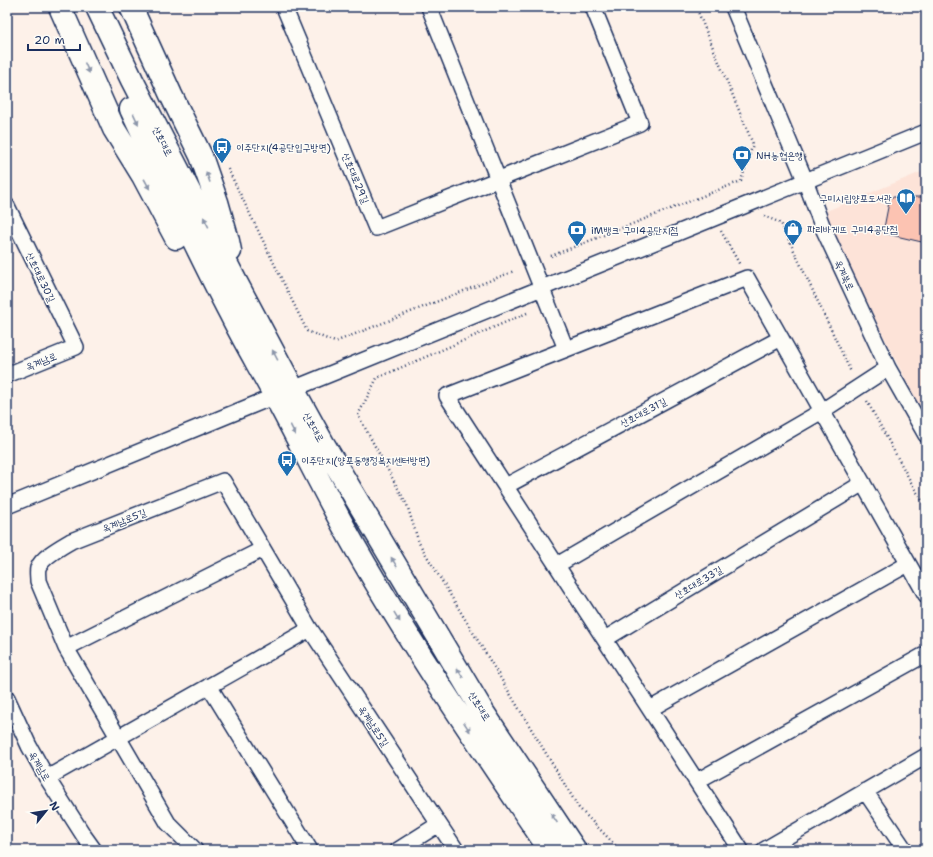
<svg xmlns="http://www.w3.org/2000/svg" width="933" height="857" font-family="'Shantell Sans','Poor Story',sans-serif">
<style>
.built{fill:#fde3d8}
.building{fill:#fcc3b2;stroke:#1b2f5e}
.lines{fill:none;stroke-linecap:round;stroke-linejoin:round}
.street-casing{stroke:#1b2f5e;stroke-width:18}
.secondary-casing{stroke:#1b2f5e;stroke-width:25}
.path{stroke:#1b2f5e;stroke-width:2.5;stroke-dasharray:1 3;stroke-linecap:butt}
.street{stroke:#fdfcf7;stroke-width:15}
.secondary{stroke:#fdfcf7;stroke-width:22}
.oneway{fill:#8c96aa}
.labels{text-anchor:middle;stroke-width:3;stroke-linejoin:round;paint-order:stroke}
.street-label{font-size:10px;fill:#1b2f5e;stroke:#fdfcf7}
.poi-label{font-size:10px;fill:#1b2f5e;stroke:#fdfcf7;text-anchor:start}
</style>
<rect width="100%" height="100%" fill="#fdf1e9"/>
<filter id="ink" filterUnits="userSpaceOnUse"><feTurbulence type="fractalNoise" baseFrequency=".025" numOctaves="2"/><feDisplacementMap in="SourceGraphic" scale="8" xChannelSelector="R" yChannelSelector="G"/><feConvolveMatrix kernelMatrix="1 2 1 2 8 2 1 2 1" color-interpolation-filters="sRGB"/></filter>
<g filter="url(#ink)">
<path class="built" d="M926,170V418L916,400L880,329L842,250L824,212Z"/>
<path class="building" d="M890,197H926V243L883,233Z"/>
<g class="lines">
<g class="street-casing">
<path id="street" d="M284,7L376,228L640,123L593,7
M429,7L566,349
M733,7L805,180L823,228L888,368L926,435
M7,206L76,347L7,375
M506,486L781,338
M7,506L275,396L293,389L926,132
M557,565L822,411L888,368
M605,639L863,483
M66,648L263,549
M209,686L310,850
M7,698L29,746L47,778L84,836L94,850
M650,709L908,564
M47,778L310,629
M697,781L926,654
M865,791L905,850
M195,850L168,823L66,648L38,581C38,577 37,572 38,568C42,557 61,547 71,541L223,481L310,629L456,850
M398,850L439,824
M741,850L447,396L747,278L926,595
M764,850L926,756"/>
</g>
<g class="secondary-casing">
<path id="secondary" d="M60,7L114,129L143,176L176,238
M97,7L132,80L236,282L293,389L324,445L483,712L575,850
M131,7L171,95L201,156L217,202L228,241L230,251
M131,109C163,177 195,246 230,313C244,341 260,368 275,396C302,446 327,498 355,547C415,652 483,751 550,850"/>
</g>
<path class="path" d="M228,169L307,331L335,342L514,271
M764,216L781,223L851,372
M721,231L740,265
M551,256L741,181L753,144L696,7
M527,313L377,378L358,415L407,505L419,543L579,808L620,850
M867,401L913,486L926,507"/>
<use href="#street" class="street"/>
<use href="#secondary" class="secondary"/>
</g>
<defs><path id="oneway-solid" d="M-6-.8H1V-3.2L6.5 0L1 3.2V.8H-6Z"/></defs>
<g class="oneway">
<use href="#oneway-solid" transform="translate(87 68) rotate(66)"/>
<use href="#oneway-solid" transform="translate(136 119) rotate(65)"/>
<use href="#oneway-solid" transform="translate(208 177) rotate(-110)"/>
<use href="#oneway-solid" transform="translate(147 184) rotate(61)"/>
<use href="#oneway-solid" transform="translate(206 222) rotate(-117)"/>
<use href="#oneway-solid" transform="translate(275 355) rotate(-118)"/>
<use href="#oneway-solid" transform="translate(293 430) rotate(63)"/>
<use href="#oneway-solid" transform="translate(394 562) rotate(-121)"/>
<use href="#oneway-solid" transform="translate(397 617) rotate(59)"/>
<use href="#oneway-solid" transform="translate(460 673) rotate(-121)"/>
<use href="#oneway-solid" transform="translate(467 727) rotate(57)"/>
<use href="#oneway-solid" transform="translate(554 818) rotate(-124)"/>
</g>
</g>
<defs>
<g id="bus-pin" transform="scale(1)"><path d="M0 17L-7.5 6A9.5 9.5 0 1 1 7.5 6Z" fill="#1f6fb2" stroke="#fdfcf7"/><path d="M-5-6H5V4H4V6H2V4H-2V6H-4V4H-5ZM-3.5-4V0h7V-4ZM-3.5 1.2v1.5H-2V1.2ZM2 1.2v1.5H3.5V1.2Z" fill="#fff"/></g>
<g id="bank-pin" transform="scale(1)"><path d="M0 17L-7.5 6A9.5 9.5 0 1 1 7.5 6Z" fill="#1f6fb2" stroke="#fdfcf7"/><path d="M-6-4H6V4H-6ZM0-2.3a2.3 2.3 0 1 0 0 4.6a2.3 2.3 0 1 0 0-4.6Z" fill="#fff"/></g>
<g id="library-pin" transform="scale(1)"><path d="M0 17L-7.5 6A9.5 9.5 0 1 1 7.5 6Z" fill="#1f6fb2" stroke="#fdfcf7"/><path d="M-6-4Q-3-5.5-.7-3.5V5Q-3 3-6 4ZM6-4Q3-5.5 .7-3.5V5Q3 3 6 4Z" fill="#fff"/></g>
<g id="shop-pin" transform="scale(1)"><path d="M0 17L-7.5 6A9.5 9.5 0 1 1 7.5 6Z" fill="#1f6fb2" stroke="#fdfcf7"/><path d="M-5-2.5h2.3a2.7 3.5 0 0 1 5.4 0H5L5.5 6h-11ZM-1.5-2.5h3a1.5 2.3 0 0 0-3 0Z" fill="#fff"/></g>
</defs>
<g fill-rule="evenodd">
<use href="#bus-pin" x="222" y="147"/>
<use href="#bank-pin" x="742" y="155"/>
<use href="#library-pin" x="906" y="198"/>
<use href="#shop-pin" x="793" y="229"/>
<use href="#bank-pin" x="577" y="230"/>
<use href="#bus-pin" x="287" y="460"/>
</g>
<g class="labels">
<g class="street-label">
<text transform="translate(163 141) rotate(63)" y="4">산호대로</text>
<text transform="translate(356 178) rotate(67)" y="4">산호대로29길</text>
<text transform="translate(845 275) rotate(65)" y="4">옥계북로</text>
<text transform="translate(41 277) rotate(64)" y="4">산호대로30길</text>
<text transform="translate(41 361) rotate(-22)" y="4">옥계남로</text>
<text transform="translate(643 412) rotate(-28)" y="4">산호대로31길</text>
<text transform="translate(314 427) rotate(60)" y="4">산호대로</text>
<text transform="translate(124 520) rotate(-22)" y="4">옥계남로5길</text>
<text transform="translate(698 582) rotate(-31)" y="4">산호대로33길</text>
<text transform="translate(480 706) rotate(58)" y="4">산호대로</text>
<text transform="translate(374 726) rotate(57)" y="4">옥계남로5길</text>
<text transform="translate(40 766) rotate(60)" y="4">옥계남로</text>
</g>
<g class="poi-label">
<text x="236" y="151">이주단지(4공단입구방면)</text>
<text x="756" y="159">NH농협은행</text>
<text x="892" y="202" text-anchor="end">구미시립양포도서관</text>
<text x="807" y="233">파리바게뜨 구미4공단점</text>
<text x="591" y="234">iM뱅크 구미4공단지점</text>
<text x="301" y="464">이주단지(양포동행정복지센터방면)</text>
</g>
</g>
<rect width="933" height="857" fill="none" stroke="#fdfcf7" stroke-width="24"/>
<rect x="12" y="12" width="909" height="833" fill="none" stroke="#1b2f5e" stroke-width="1.5" filter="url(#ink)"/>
<g transform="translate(46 811) rotate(60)" stroke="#fdfcf7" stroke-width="3" paint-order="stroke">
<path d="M0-3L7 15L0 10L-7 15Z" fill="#1b2f5e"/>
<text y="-6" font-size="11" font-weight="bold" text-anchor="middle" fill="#1b2f5e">N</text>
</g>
<path d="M28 44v6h52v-6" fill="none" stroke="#1b2f5e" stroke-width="2"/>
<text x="34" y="44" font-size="12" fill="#1b2f5e" stroke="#fdfcf7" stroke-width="3" paint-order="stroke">20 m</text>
</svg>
